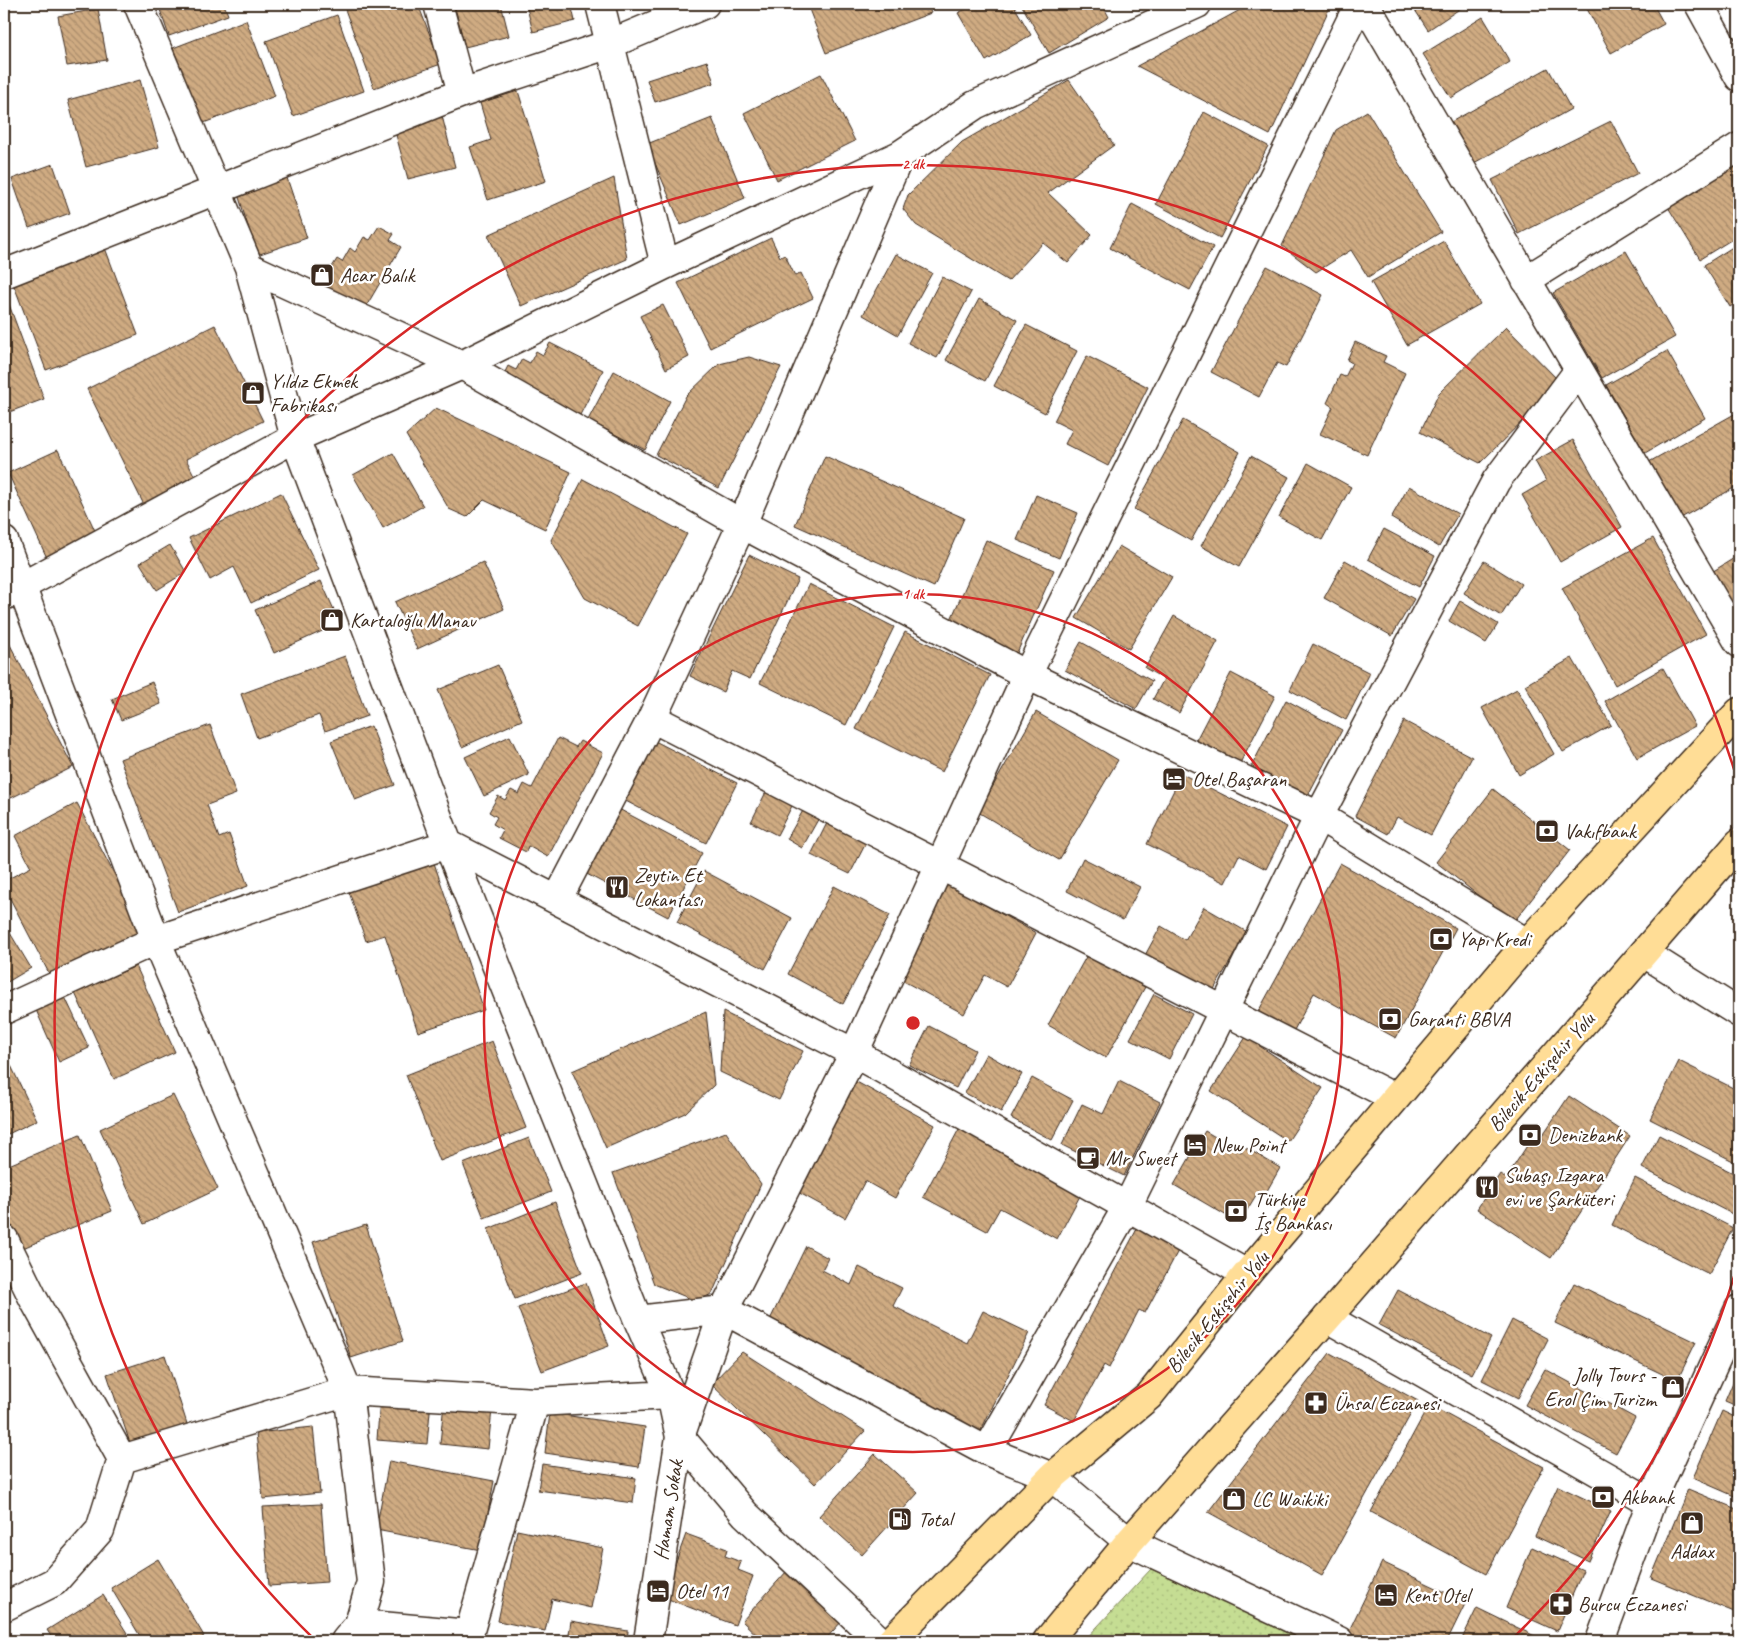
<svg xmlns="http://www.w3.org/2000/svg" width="1743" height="1645" font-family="Caveat,sans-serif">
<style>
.park{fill:url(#park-dots);stroke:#808458}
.building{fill:url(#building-back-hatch);stroke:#3b2a1e}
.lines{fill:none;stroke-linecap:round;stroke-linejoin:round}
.minor-casing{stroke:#3b2a1e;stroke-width:31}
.major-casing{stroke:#3b2a1e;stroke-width:31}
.minor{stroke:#fff;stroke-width:28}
.major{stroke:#ffdd96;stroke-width:28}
.ring{fill:none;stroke:#d62828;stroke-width:2.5}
.labels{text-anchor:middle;stroke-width:5;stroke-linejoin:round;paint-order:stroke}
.poi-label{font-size:21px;fill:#3b2a1e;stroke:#fff;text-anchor:start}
.street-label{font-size:21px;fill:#3b2a1e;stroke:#fff}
.centre{fill:#d62828;stroke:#fff;stroke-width:2.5}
.ring-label{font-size:15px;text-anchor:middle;font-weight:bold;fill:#d62828;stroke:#fff;stroke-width:5;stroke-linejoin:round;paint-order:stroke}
</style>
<defs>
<pattern id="park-dots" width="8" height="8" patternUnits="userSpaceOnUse" patternTransform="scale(1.25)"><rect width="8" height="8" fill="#c5dd93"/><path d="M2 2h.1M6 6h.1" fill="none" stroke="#aabe7e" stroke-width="1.8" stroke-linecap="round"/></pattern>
<pattern id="building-back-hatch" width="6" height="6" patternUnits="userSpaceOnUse" patternTransform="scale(1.25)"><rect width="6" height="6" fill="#cfab82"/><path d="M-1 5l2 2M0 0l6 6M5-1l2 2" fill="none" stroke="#a98b6a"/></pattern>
</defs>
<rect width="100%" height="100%" fill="#fff"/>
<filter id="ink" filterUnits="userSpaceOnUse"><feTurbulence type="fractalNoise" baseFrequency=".02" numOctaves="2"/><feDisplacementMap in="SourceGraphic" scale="10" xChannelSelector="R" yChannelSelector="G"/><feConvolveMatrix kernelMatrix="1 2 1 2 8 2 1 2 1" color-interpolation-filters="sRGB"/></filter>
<g filter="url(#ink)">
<path class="park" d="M1151,1569L1306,1641H1084Z"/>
<path class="building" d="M158,4H224L228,15L169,36Z
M343,4H418L441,64L374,88Z
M454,4H501L509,36L465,47Z
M526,4H571L575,21L533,32Z
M807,4H927L931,13L826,53Z
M975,4H1013L1031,35L986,61L958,13Z
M1021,4H1102L1109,17L1049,53Z
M1251,4L1331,5L1270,135L1137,66Z
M1411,4H1467L1428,30Z
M1592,4H1653L1664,24L1611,53L1586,7Z
M98,9L107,60L67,66L58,16Z
M337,15L364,91L293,116L266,41Z
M1483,17L1510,62L1451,98L1423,54Z
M246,20L275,96L201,124L173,48Z
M707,61L714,83L655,102L647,80Z
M1548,68L1571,109L1474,163L1451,122Z
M821,74L855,141L777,180L744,113Z
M140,80L159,147L86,167L68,100Z
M1069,80L1114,145L1048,193L1092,235L1068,263L1043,243L1008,281L916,225L903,209L908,195L962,142Z
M518,91L546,181L488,200L470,147L491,140L480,103Z
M1367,111L1441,232L1368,277L1351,250L1316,272L1282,246L1336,130Z
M441,112L455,167L408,179L393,124Z
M1204,112L1268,146L1220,238L1156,204Z
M712,118L745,198L681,225L647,144Z
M1611,121L1638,173L1519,234L1492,180Z
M1739,153V235L1700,259L1663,199Z
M53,164L70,213L29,228L12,179Z
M286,175L307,238L257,255L237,191Z
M614,178L627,259L521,306L488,235Z
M1132,204L1213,247L1190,290L1110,248Z
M379,226L394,234L390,240L401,247L364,310L316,282L325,269L329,272L337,259L342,262L350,248L355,252L364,237L370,240Z
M771,238L780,257L785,255L795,276L801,273L813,298L710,348L678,283Z
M102,240L138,335L46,370L10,275Z
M1444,241L1480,304L1407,345L1371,282Z
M1739,243V301L1730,307L1704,265Z
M1626,251L1675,337L1602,378L1553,293Z
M896,254L932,273L898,335L863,315Z
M1267,266L1323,295L1286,367L1277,363L1259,397L1211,372Z
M942,277L971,292L937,358L908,343Z
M4,291L44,399L4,414Z
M979,299L1017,320L985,381L946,360Z
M663,305L689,357L666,369L640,316Z
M215,325L263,421L186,459L197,481L145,507L87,389Z
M1026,325L1077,351L1045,413L994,386Z
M1506,327L1561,383L1480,463L1420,432L1439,393Z
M1355,342L1386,356L1383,362L1405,373L1367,455L1320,434L1333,407L1327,403L1340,375L1345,377L1352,363L1347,360Z
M550,343L603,370L580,415L503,376L508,366L516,370L522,359L530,363L536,351L543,355Z
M1667,351L1705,418L1645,453L1606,385Z
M1087,356L1148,387L1108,466L1065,444L1072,430L1054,421Z
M749,357L781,367L719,488L656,455L686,396L719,364Z
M614,371L670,401L645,450L588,420Z
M436,408L571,472L545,529L484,500L467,517L449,509L406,435Z
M1738,412L1739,485L1681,518L1649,462Z
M1183,420L1240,452L1191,541L1134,509Z
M1573,440L1622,527L1560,562L1522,495L1546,481L1535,461Z
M58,450L97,535L47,558L8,473Z
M393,453L423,506L383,528L353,475Z
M825,456L964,518L934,587L795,525Z
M1251,456L1289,477L1239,567L1201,546Z
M1308,463L1351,487L1322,540L1279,517Z
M583,479L687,534L638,626L585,598L551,540Z
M1409,486L1458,514L1439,547L1391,518Z
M281,493L319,570L251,603L234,567L210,580L189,538Z
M1036,495L1078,513L1059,558L1017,540Z
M1384,529L1435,556L1419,587L1368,559Z
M1653,538L1706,634L1615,685L1562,588Z
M986,540L1054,570L1016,655L949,624Z
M170,545L186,572L157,590L140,563Z
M1119,546L1172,577L1129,649L1076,618Z
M749,555L798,579L750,679L732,671L723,692L690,676Z
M1739,555V627L1707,575Z
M1345,560L1414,599L1392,636L1324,598Z
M1484,561L1521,584L1501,616L1464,593Z
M483,562L504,609L417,649L395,602Z
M321,581L340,623L274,653L255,610Z
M809,584L894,627L846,725L760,683Z
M1460,601L1498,624L1486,643L1449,621Z
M1174,616L1218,641L1179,713L1153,699L1164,679L1145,668Z
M905,632L990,675L942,772L856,729Z
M4,635H5L73,767L11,798L4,784Z
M1081,642L1152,681L1136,709L1065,670Z
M1313,644L1370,673L1346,720L1290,690Z
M345,656L367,716L325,731L319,715L257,738L241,694Z
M1572,658L1611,725L1563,752L1525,685Z
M498,665L522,720L462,747L438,690Z
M1663,668L1695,726L1637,758L1605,701Z
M1231,673L1275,696L1239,765L1195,742Z
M152,682L161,704L121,720L112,699Z
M1517,689L1554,754L1519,775L1482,708Z
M1286,700L1342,730L1306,799L1250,769Z
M1036,712L1118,760L1059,860L978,812Z
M1404,721L1472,757L1431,835L1397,817L1388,834L1355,816Z
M210,725L236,794L207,805L219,838L229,834L248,886L178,912L120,759Z
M371,726L395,785L355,800L331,741Z
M510,736L529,775L484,796L465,757Z
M558,738L576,747L580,741L603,753L548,857L528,846L526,852L499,838L503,830L493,824L497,817L489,812L498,796L505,800L511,790L519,794L524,784L532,788Z
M651,739L737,783L706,843L620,798Z
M1182,774L1287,827L1266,869L1239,855L1225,883L1147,844Z
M768,788L794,802L777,835L751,822Z
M1493,789L1570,850L1513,923L1436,862Z
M77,803L144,931L52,979L4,887V881L31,867L15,836Z
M615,807L702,853L668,917L581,871Z
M805,807L820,816L802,848L787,839Z
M828,821L867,841L850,874L811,855Z
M1083,858L1140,887L1123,920L1067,891Z
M433,860L484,1010L418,1032L385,935L366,941L348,889Z
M1340,863L1456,928L1396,1038L1314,993L1293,1032L1258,1012Z
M704,871L792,918L765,969L677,922Z
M947,884L1036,933L1007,987L985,975L964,1014L896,977Z
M834,886L890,915L843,1004L788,974Z
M1204,907L1247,932L1209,998L1143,959L1161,926L1185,940Z
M4,923L31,968L4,984Z
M1087,955L1145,987L1106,1058L1048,1025Z
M136,966L175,1052L114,1079L75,993Z
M1154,994L1192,1014L1169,1059L1130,1039Z
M65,997L89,1048L59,1062L36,1010Z
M706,1012L714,1085L685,1113L606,1148L572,1071Z
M723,1012L803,1051L779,1100L720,1072Z
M929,1026L975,1050L956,1088L909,1065Z
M1246,1037L1323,1088L1288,1141L1211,1091Z
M492,1041L526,1128L440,1161L406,1075Z
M4,1051L37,1120L4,1136Z
M986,1054L1022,1074L1001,1112L965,1093Z
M1679,1061L1739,1091V1164L1650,1119Z
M1032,1078L1073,1100L1052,1140L1011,1118Z
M853,1080L935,1125L895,1198L865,1181L845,1218L794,1190Z
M1119,1081L1160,1102L1124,1176L1062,1145L1082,1104L1103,1114Z
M173,1095L218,1189L144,1224L100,1129Z
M1569,1096L1630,1136L1551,1258L1477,1209L1500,1174L1506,1178L1536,1132L1542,1136Z
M959,1129L1081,1194L1057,1239L1000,1208L987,1231L923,1197Z
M1205,1131L1241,1152L1243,1146L1280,1168L1264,1196L1258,1192L1239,1223L1174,1185Z
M726,1132L761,1184L712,1294L696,1301L654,1284L613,1173Z
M80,1135L112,1211L18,1250L4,1215V1167Z
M1659,1135L1739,1176L1738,1217L1642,1168Z
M529,1138L551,1192L484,1218L463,1164Z
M1635,1178L1733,1228L1709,1274L1612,1225Z
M555,1202L582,1273L515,1299L488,1229Z
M366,1225L403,1341L351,1358L313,1242Z
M1138,1227L1179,1249L1145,1313L1139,1310L1109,1368L1104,1365L1074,1421L1044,1405Z
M806,1246L828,1258L822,1270L851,1285L859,1267L902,1288L893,1306L967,1343L983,1311L1029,1333L980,1432L767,1326Z
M586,1283L609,1346L542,1371L518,1308Z
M1574,1283L1696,1342L1677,1381L1555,1323Z
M1398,1290L1491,1338L1472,1374L1379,1325Z
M1512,1320L1548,1339L1518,1398L1482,1380Z
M742,1352L865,1431L815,1484L711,1384Z
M1330,1353L1418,1401L1322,1575L1208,1512Z
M165,1355L188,1427L131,1446L107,1374Z
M1739,1368V1407L1725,1401Z
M1545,1369L1635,1418L1616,1453L1525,1405Z
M380,1397L431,1401L427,1444L377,1440Z
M444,1403L492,1409L488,1449L440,1444Z
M1429,1405L1544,1467L1486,1574L1371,1512Z
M1722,1411L1739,1419V1498L1693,1478Z
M550,1413L645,1427L639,1467L545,1453Z
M313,1427L320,1493L263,1499L256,1433Z
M875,1454L918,1493L862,1555L819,1516Z
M389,1461L494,1481L481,1550L376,1530Z
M542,1464L636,1478L633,1503L538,1490Z
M1558,1486L1611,1511L1588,1561L1535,1536Z
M1688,1489L1739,1510V1614L1651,1578Z
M321,1504L327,1582L269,1586L263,1507Z
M517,1530L603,1548L591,1608L552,1599L545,1631L498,1621Z
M686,1534L727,1549L725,1556L741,1562L738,1570L753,1576L735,1625L663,1597Z
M1532,1547L1583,1570L1557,1631L1506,1608Z
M158,1559L204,1636L196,1641H143L111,1588Z
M1382,1562L1466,1602L1447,1641H1344Z
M787,1571L842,1621L824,1641H763L742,1621Z
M103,1595L132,1641H54L47,1630Z
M1477,1608L1545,1641H1461Z
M571,1621L628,1631L627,1641H568Z
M236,1634L241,1641H224Z"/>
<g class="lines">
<g class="minor-casing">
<path id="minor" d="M138,4L249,267L295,438L448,844L638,1320L671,1395L680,1437L745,1514L880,1641
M438,4L462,93
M600,4L665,265
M1365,4L1739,643
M1699,4L1739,77
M249,267L462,365L742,524L1027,675L1319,816L1527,943
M4,274L462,93L610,44L705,4
M1526,280L1739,147
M4,541L156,940L348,1391L371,1582L359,1624L345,1641
M4,596L295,438L462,365L665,265L900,155L975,105L1197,4
M652,718L1395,1098
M557,900L652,718L742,524L900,155
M1644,953L1739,1013
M4,1010L156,940L448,844L854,1053L1247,1274
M4,1239L34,1300L122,1459L100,1530L54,1582L4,1607
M1327,1318L1651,1502
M638,1320L724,1310L987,1451L1052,1477L1129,1542L1339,1641
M987,1451L1127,1207L1319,816L1496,481L1579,370
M122,1459L348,1391L535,1402L671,1395
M359,1624L469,1634L535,1402
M648,1641L680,1437L724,1310L854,1053L1027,675L1359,4
M1600,1641L1651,1502L1739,1309"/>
</g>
<g class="major-casing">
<path id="major" d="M891,1641L1052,1477L1149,1396L1247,1274L1527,943L1739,712
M1047,1641L1129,1542L1327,1318L1739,843"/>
</g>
<use href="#minor" class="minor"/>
<use href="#major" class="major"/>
</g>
</g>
<g class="ring">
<circle cx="913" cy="1023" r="429"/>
<path d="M1739 1260A859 859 0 0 1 1510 1641M316 1641A859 859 0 1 1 1739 786"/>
</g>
<defs>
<g id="shop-square" transform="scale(1.25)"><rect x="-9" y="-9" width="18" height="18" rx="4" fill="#3b2a1e" stroke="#fff"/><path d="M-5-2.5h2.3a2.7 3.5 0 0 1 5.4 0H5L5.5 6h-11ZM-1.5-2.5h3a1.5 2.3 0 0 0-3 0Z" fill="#fff"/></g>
<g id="hotel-square" transform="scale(1.25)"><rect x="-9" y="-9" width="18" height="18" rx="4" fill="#3b2a1e" stroke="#fff"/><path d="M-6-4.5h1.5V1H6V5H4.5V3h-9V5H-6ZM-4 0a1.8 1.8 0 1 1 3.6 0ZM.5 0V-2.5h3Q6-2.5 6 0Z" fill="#fff"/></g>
<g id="bank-square" transform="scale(1.25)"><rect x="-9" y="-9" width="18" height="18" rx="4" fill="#3b2a1e" stroke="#fff"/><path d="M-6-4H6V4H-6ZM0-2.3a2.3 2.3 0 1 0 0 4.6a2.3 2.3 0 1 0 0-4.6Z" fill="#fff"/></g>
<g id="restaurant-square" transform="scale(1.25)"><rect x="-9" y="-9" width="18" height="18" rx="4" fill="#3b2a1e" stroke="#fff"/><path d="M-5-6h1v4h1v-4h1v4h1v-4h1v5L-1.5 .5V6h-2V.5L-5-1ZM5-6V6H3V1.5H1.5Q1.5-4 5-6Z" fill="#fff"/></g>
<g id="cafe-square" transform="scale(1.25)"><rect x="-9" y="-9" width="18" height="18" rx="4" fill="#3b2a1e" stroke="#fff"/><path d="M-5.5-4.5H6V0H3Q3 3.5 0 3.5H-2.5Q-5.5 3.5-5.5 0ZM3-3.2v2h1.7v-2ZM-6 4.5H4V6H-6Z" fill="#fff"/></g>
<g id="pharmacy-square" transform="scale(1.25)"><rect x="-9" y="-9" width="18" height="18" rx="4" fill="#3b2a1e" stroke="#fff"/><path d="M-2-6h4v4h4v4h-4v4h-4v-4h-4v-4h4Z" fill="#fff"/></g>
<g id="fuel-square" transform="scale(1.25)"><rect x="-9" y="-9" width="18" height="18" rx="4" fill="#3b2a1e" stroke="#fff"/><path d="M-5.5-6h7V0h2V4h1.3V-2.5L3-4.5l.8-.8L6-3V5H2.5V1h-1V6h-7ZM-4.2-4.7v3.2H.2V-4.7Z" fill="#fff"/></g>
</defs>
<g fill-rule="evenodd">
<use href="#shop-square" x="322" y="275"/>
<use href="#shop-square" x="253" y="393"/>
<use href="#shop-square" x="332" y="620"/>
<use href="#hotel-square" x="1174" y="779"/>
<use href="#bank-square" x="1547" y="831"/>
<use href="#restaurant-square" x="617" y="887"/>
<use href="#bank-square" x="1441" y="939"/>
<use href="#bank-square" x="1390" y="1019"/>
<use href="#bank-square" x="1530" y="1135"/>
<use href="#hotel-square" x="1195" y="1145"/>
<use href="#cafe-square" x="1088" y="1158"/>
<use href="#restaurant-square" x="1487" y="1187"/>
<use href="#bank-square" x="1236" y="1211"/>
<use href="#shop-square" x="1673" y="1387"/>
<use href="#pharmacy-square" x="1316" y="1403"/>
<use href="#bank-square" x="1603" y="1497"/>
<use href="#shop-square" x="1234" y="1499"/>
<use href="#fuel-square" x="900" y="1519"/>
<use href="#shop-square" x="1692" y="1523"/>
<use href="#hotel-square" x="658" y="1591"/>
<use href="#hotel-square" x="1386" y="1595"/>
<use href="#pharmacy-square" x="1561" y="1604"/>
</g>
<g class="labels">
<g class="poi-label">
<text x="340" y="282">Acar Balık</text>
<text x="270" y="388">Yıldız Ekmek<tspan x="270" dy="24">Fabrikası</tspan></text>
<text x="350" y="627">Kartaloğlu Manav</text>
<text x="1192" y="786">Otel Başaran</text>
<text x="1564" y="838">Vakıfbank</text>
<text x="634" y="882">Zeytin Et<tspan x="634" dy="24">Lokantası</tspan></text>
<text x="1458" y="946">Yapı Kredi</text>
<text x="1408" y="1026">Garanti BBVA</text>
<text x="1548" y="1142">Denizbank</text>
<text x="1212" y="1152">New Point</text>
<text x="1106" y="1165">Mr Sweet</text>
<text x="1504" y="1182">Subaşı Izgara<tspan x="1504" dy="24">evi ve Şarküteri</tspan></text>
<text x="1254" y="1206">Türkiye<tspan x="1254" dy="24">İş Bankası</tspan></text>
<text x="1656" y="1382" text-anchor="end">Jolly Tours -<tspan x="1656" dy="24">Erol Çim Turizm</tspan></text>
<text x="1334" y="1410">Ünsal Eczanesi</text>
<text x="1620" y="1504">Akbank</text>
<text x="1252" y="1506">LC Waikiki</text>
<text x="918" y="1526">Total</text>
<text x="1692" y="1558" text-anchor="middle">Addax</text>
<text x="676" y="1598">Otel 11</text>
<text x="1404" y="1602">Kent Otel</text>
<text x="1578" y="1611">Burcu Eczanesi</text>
</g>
<g class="street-label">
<text transform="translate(1541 1072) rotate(-49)" y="7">Bilecik-Eskişehir Yolu</text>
<text transform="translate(1217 1312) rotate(-51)" y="7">Bilecik-Eskişehir Yolu</text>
<text transform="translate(668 1510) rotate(-81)" y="7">Hamam Sokak</text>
</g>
</g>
<circle cx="913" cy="1023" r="8" class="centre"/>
<g class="ring-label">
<text x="913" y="169">2 dk</text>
<text x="913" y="599">1 dk</text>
</g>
<rect width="1743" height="1645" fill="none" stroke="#fff" stroke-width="20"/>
<rect x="10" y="10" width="1723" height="1625" fill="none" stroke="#3b2a1e" stroke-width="2" filter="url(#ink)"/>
</svg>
